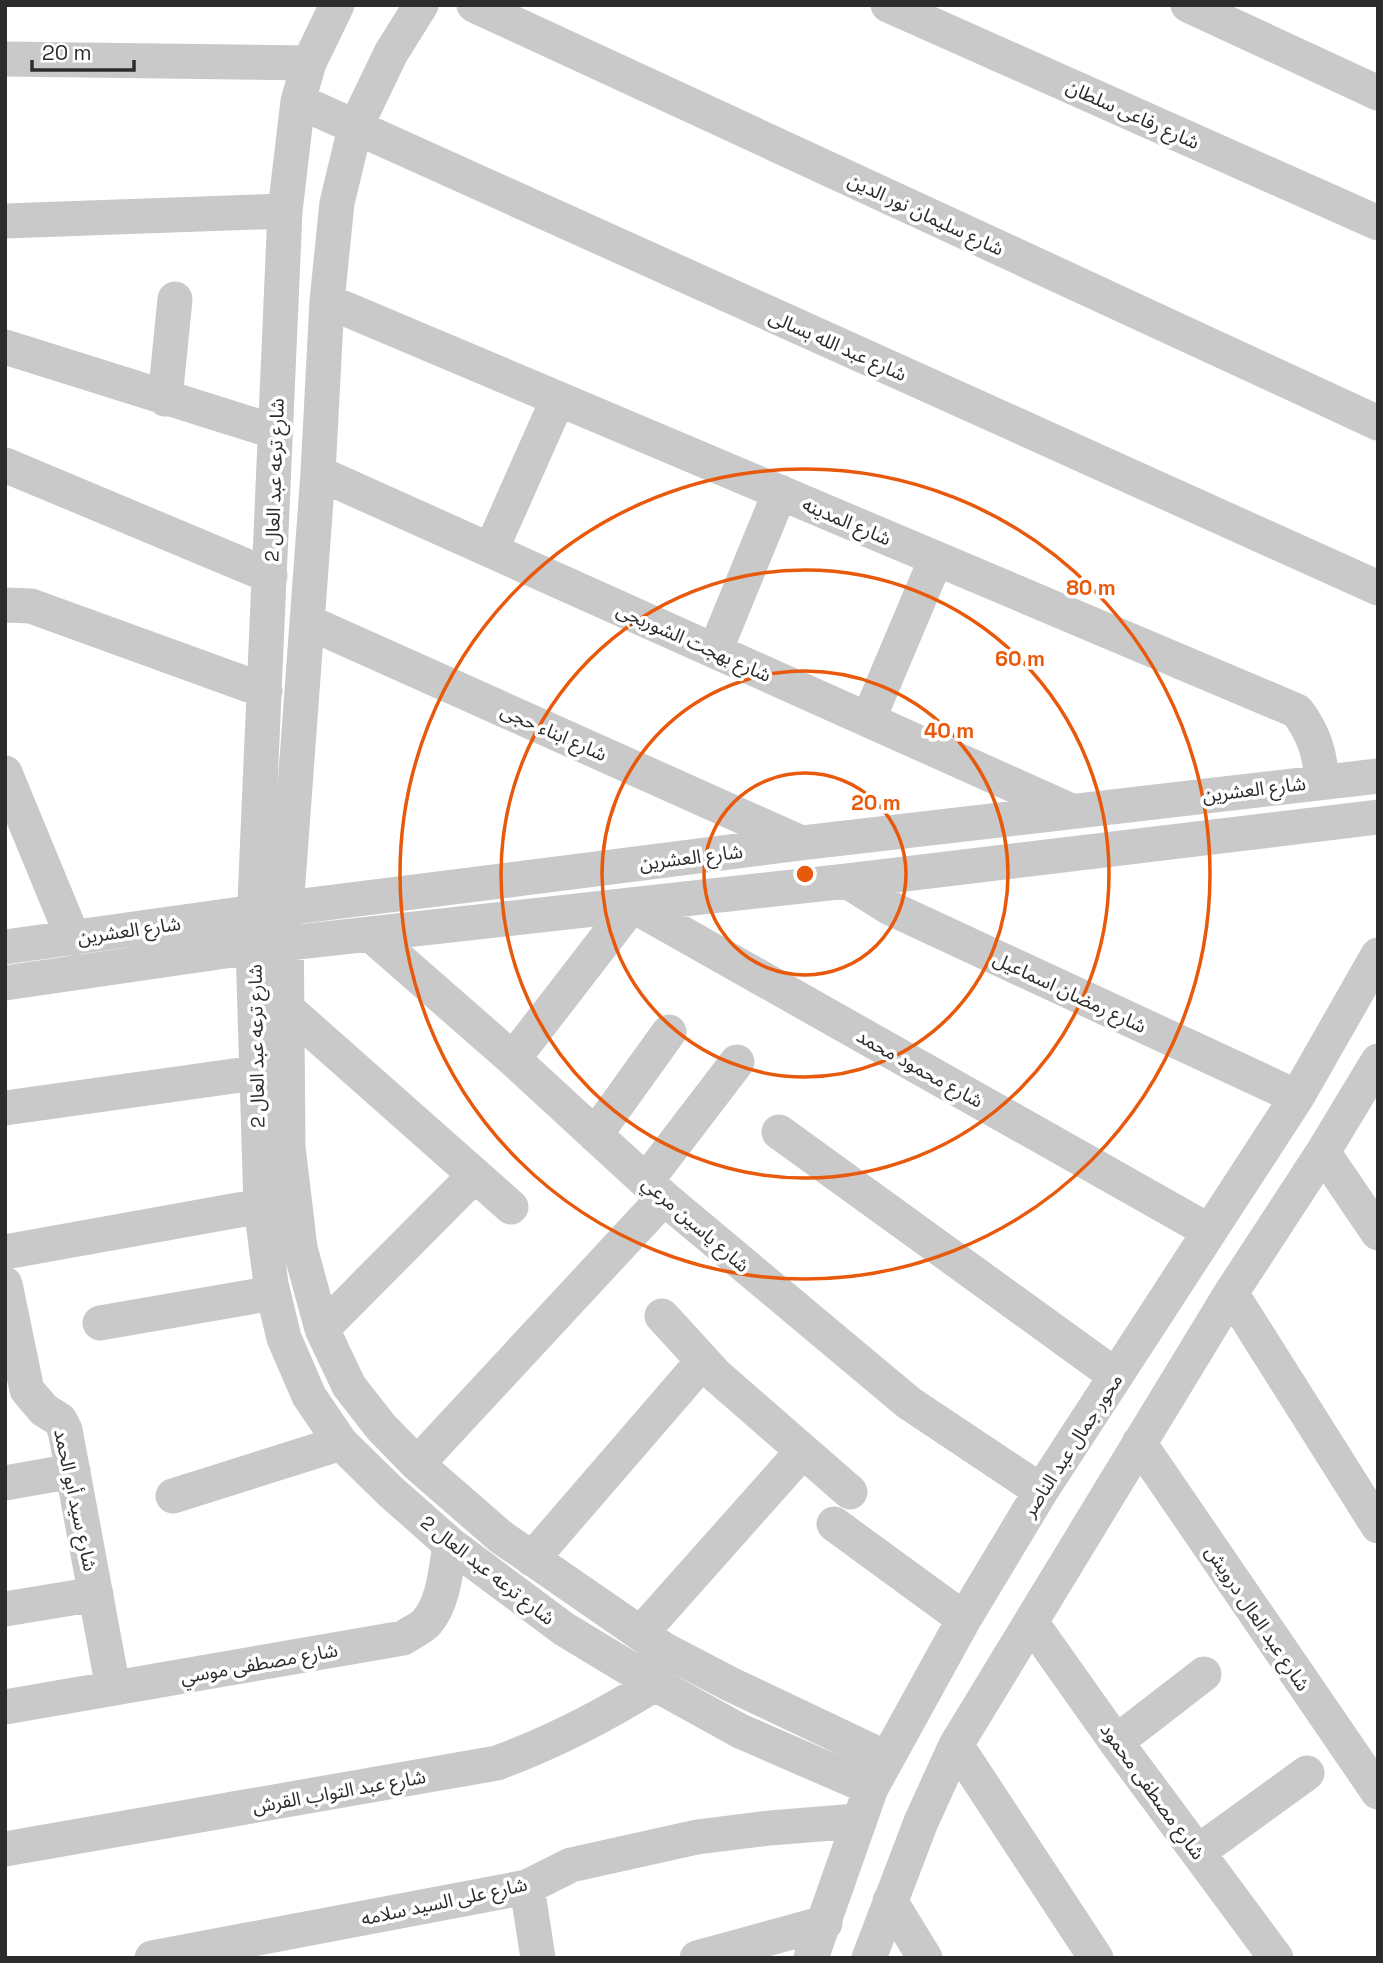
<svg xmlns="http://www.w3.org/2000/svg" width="1383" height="1963" font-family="'Space Grotesk','Noto Sans Arabic',sans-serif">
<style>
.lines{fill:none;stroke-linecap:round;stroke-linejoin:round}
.minor{stroke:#c9c9c9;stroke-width:35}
.ring{fill:none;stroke:#e8590c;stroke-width:3.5}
.labels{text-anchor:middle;stroke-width:7;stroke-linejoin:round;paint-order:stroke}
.street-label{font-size:19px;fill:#2c2c2c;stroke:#fff}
.centre{fill:#e8590c;stroke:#fff;stroke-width:3.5}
.ring-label{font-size:21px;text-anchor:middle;font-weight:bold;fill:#e8590c;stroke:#fff;stroke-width:7;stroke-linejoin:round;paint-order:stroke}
</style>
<rect width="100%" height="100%" fill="#fff"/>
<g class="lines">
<path class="minor" d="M337,5L309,63L298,101L285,211L253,947L261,1206L271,1284L284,1338L309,1396L341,1443L391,1492L450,1544L564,1629L655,1684L740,1731L871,1788
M421,5L391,53L355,128L337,203L327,301L318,473L286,909L288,1147L300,1248L322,1329L349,1386L381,1427L417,1464L501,1537L663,1649L730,1684L886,1758
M474,5L1378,423
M888,5L1378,223
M1188,5L1378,93
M5,59L309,63
M298,101L1378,588
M5,221L285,211
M327,301L1297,711C1314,734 1320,753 1322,781
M5,347L276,432
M165,399L175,299
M5,465L270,576
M318,473L1069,810
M491,550L558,399
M5,605L31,606L265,691
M308,622L799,842
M715,651L780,492
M868,720L936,559
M5,773L73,938
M847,881L890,908L1297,1097
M370,934L513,1059L664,1198L909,1403L1041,1491
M5,947L255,912L801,843L1378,776
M5,983L253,947L847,881L1378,817
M285,1007L511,1207
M513,1059L632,905L1209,1231
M5,1108L255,1073
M779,1132L1116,1376
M595,1135L669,1032
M1323,1152L1378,1233
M646,1181L737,1062
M5,1252L261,1206
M5,1284L27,1390L44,1410L60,1420L65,1430L113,1688
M1231,1293L1378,1526
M662,1316L717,1376L850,1492
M100,1323L273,1293
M322,1329L475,1175
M1139,1443L1378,1792
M417,1464L664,1198
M5,1483L73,1471
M173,1496L341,1443
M834,1524L964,1619
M532,1559L703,1361
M5,1609L96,1594
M1031,1622L1116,1742L1276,1958
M641,1633L802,1452
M5,1707L403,1638C410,1633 420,1629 426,1623C444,1603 446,1569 450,1544
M1116,1742L1204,1674
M956,1745L1096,1958
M5,1849L497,1763C554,1742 604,1716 655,1684
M1198,1852L1307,1773
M527,1887L538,1958
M890,1901L925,1958
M152,1958L527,1887L571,1865L697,1837L770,1828L857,1821
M697,1958L825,1923
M811,1958L871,1788L964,1619L1041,1491L1297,1097L1378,955
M869,1958L921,1822L956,1745L1231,1293L1323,1152L1378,1061"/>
</g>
<g class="ring">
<circle cx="805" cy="874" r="101"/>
<circle cx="805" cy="874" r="203"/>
<circle cx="805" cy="874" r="304"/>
<circle cx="805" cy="874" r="405"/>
</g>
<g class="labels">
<g class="street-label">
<text transform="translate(1133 114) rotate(24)" y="7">شارع رفاعى سلطان</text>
<text transform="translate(926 214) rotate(25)" y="7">شارع سليمان نور الدين</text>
<text transform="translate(838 345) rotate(24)" y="7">شارع عبد الله بسالى</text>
<text transform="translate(274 480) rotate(-88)" y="7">شارع ترعه عبد العال 2</text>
<text transform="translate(847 521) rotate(23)" y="7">شارع المدينه</text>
<text transform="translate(694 642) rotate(24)" y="7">شارع بهجت الشوربجى</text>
<text transform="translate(554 732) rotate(24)" y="7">شارع ابناء حجى</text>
<text transform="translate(1254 789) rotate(-7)" y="7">شارع العشرين</text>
<text transform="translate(691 857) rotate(-7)" y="7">شارع العشرين</text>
<text transform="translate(129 930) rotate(-8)" y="7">شارع العشرين</text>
<text transform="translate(1070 992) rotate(25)" y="7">شارع رمضان اسماعيل</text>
<text transform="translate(256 1046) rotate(-91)" y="7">شارع ترعه عبد العال 2</text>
<text transform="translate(920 1068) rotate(29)" y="7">شارع محمود محمد</text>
<text transform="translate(696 1224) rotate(41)" y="7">شارع ياسين مرعي</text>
<text transform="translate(1072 1445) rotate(-57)" y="7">محور جمال عبد الناصر</text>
<text transform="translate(76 1500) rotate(78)" y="7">شارع سيد أبو الحمد</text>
<text transform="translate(488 1570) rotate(38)" y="7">شارع ترعه عبد العال 2</text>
<text transform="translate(1258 1618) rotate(56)" y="7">شارع عبد العال درويش</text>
<text transform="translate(259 1663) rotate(-10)" y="7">شارع مصطفى موسي</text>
<text transform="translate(339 1791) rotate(-10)" y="7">شارع عبد التواب القرش</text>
<text transform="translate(1153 1791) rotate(54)" y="7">شارع مصطفى محمود</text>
<text transform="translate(444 1901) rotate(-12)" y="7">شارع على السيد سلامه</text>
</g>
</g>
<circle cx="805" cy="874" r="10" class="centre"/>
<g class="ring-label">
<text x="1091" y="595">80 m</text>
<text x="1020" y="666">60 m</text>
<text x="949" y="738">40 m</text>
<text x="876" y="810">20 m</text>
</g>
<rect width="1383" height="1963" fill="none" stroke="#2c2c2c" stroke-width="14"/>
<path d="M32 60v10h102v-10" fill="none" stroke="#2c2c2c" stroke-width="3.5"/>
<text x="42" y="60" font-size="21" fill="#2c2c2c" stroke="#ffffff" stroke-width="5" paint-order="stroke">20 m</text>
</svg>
